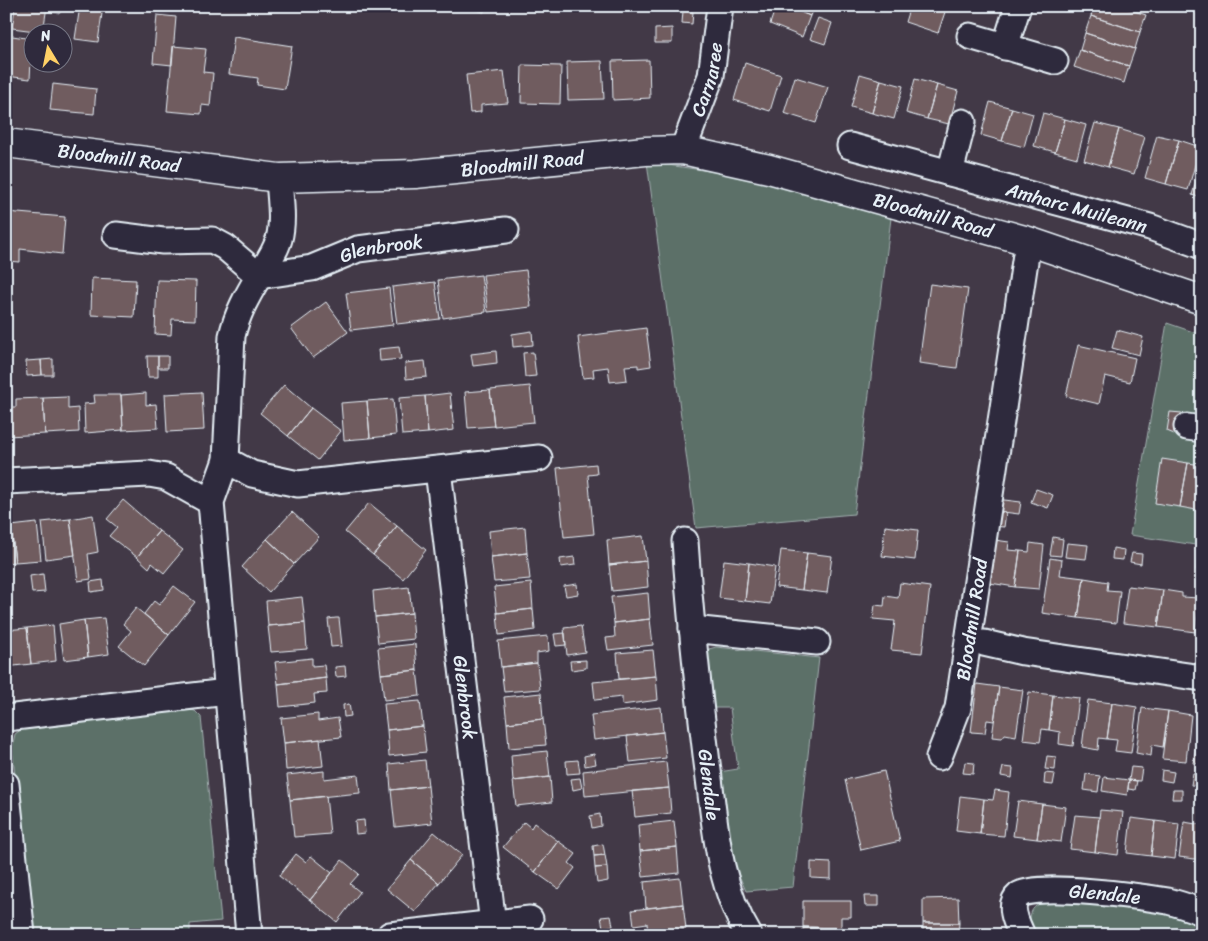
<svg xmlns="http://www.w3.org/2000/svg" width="1208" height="941" font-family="Sriracha,sans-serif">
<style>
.green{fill:#5b6f67;stroke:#a2b0b0}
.building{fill:#705b5e;stroke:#e8f1f8}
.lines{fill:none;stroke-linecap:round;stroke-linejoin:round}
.street-casing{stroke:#e8f1f8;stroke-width:29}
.secondary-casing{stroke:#e8f1f8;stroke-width:31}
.street{stroke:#2f2a3d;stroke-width:25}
.secondary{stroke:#2f2a3d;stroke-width:28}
.labels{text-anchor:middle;stroke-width:4;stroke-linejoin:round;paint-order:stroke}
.street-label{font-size:19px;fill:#e8f1f8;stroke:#2f2a3d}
</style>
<rect width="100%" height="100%" fill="#423947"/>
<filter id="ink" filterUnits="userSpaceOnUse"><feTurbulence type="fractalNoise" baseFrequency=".02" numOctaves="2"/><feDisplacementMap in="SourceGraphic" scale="10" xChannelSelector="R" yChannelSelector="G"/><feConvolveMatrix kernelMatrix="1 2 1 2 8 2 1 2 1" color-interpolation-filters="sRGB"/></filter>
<g filter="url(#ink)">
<path class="green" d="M647,162L764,179L891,218L854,514L696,528Z
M1167,323L1202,335V546L1130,535Z
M716,647L819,658L793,887L746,891L732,860L719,772L738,769L730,708H713L707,654L709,649Z
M187,709L195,711L201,717L221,921L190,924V935H32L12,748L15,734L22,729Z
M1061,899L1164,912L1199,924L1202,927V935H1033C1024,907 1036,902 1061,899Z"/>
<path class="building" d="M15,6H47L43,32L12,28Z
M47,6H61L60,13L46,11Z
M80,6H103L98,42L75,39Z
M469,6H485L484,12L468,8Z
M776,6H786L810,16L802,37L770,24Z
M786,6H814L810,16Z
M910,6H929L945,12L938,33L905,22Z
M929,6H947L945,12Z
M1094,6H1120L1146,15L1140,32L1091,16Z
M683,11L693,12L692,24L682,23Z
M157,15L176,17L172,65L153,63Z
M1091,16L1140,32L1135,49L1085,33Z
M818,18L832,23L825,44L810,39Z
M672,28V43H655V29Z
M1085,33L1135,49L1129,66L1080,50Z
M6,35L32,39L30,79L6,76Z
M234,37L292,46L285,89L257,85L258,78L229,74Z
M173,46L206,49L203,72L213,73L210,106L202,105L201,114L167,111Z
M1080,50L1129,66L1124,83L1074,67Z
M649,60L650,98L613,100L612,61Z
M602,61L604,99L568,100L567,62Z
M745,63L781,75L770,111L734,100Z
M522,65L561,66L560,104L521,103Z
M504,71L508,103L481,105V112L470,113L466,75Z
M860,74L881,80L872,113L851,107Z
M795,77L828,87L816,123L784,113Z
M915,79L937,85L927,119L906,113Z
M881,80L903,86L894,119L872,113Z
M53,84L96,89L94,114L50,110Z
M937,85L958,91L949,124L927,119Z
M990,102L1012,108L1002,141L981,135Z
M1012,108L1033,114L1024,147L1002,141Z
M1043,113L1065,119L1055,152L1034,146Z
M1065,119L1086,125L1077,158L1055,152Z
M1095,123L1119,129L1108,167L1084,160Z
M1119,129L1145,137L1134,174L1108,167Z
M1157,135L1179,140L1166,184L1145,178Z
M1179,140L1200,147L1188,190L1166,184Z
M1202,161V198L1192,195Z
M6,212L65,217L62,254L20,249V262L6,261Z
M526,270L531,307L488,312L483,275Z
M481,275L486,312L443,318L438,280Z
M92,278L136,280L134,317L91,315Z
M157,280L196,281L195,320L172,319L171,335L155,334Z
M435,282L440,319L397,324L392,287Z
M930,284L968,289L957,368L919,363Z
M389,288L393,325L351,330L346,293Z
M326,302L348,332L313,358L291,328Z
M646,328L651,366L638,368V365L625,366L627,380L610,382L608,367L593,369L594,377L583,378L578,337Z
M1117,330L1143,337L1139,355L1112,348Z
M532,331L533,345L513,347L512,334Z
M1078,345L1135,358L1130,382L1105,376L1099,404L1066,396Z
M399,347L401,359L380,361L379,349Z
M496,351L497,363L473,366L471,354Z
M533,352L536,376L525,377L523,353Z
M147,356H158V377H148Z
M158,356H168V368H158Z
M53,359V375H42L41,360Z
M41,360L42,375L27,376L26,361Z
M425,361L427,377L406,379L405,363Z
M284,385L311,408L288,436L260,413Z
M530,386L534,422L494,426L490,390Z
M490,390L494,426L468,428L465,392Z
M202,392L204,430L167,432L165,394Z
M146,393V405L156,404L158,428L123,430L121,395Z
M450,393L454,430L428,433L425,396Z
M94,395H121L123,430L85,433L84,404L95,403Z
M425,396L428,433L402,435L399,398Z
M68,397V409L78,408L79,432L45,434L43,398Z
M43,398L45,434L7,436L6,407H16V399Z
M393,399L396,435L370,438L367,401Z
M367,401L370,438L344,440L341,403Z
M311,408L341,431L318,460L288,436Z
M1170,412L1182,413L1179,436L1167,431Z
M1162,459L1188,463L1180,507L1155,503Z
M1188,463L1202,465V511L1180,507Z
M596,464L597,474L588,475L594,534L564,537L557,468Z
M1036,489L1053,495L1048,508L1031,502Z
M996,499L1021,502L1019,514L995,511Z
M123,500L159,531L137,557L109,536L117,527L107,519Z
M369,503L397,526L373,555L345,532Z
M995,511L1006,512L1004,527L993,526Z
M292,512L319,537L294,564L267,539Z
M93,515L98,552L88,554L91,579L78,581L70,519Z
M70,519L75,555L46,559L42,522Z
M37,523L41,560L15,562L11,526Z
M11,526L15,562L6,563V527Z
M397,526L426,550L403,579L373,555Z
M885,526L918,530L915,560L882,556Z
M525,527L527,553L491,557L489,531Z
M159,531L183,550L164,573L152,563L149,568L137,557Z
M643,536L646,561L609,565L607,540Z
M1053,537L1063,539L1061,556L1050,555Z
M267,539L294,564L269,592L242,567Z
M995,540L1009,542L1008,550L1020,551L1015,587L990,583Z
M1030,543L1044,545L1039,589L1015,587L1020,551L1029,552Z
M1067,543L1088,545L1086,559L1065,557Z
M1113,548L1124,550L1123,560L1112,559Z
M781,550L807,553L802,590L776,587Z
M527,553L530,579L494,582L491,557Z
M807,553L832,556L827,593L802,590Z
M1132,553L1142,554L1141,564L1130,562Z
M574,557L575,565L561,567L560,559Z
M1050,558L1062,560L1060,575L1084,578L1078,618L1042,613Z
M1197,559L1202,560V570H1196Z
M724,560L749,563L745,601L719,598Z
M646,561L648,587L612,591L609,565Z
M749,563L775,567L770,604L745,601Z
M43,574L45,592L32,593L30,576Z
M1084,578L1108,582L1107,590L1120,591L1116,623L1078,618Z
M103,580L104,590L91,592L90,582Z
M531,583L533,609L497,613L494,587Z
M900,583L930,587L922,653L891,650L895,621L873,619L875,605L884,606L885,596L898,598Z
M577,584L578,594L566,596L564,586Z
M174,586L195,602L169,635L144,614L154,601L159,605Z
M1128,586L1163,590L1158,627L1123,623Z
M409,587L412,613L375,617L373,591Z
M1163,590L1182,593V597L1199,598L1195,632L1158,627Z
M648,593L650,619L614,623L611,597Z
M302,597L305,623L268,626L266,601Z
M136,608L169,635L144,666L119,646L131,631L123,624Z
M533,609L535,630L499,635L497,613Z
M412,613L414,639L378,643L375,617Z
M104,618L109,654L88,657L84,620Z
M336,618H339L342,646L331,647L328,619Z
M650,619L653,645L608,650L606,638L615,637L614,623Z
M84,620L88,657L64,660L59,624Z
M305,623L307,649L271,652L268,626Z
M53,625L56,661L31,664L27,628Z
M581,626L585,652L567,655L564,628Z
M27,628L31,664L6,667V630Z
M565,633L566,645L556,646L554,634Z
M548,636L549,651L537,653V663L501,667L498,641Z
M415,644L417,670L381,674L378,648Z
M653,650L656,676L619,679L617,653Z
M312,658V666L324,665L326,678L278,684L275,662Z
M586,660V668L571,670L570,661Z
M537,663L540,689L504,692L501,667Z
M345,666L346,676L336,677L335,667Z
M417,670L420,696L384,700L381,674Z
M656,676L658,700L622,705V697L595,700L593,682Z
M326,678L327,693L314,694L315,703L280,707L278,684Z
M977,684L999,687L994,721L987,720L985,733L971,732Z
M999,687L1023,690L1016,736L1005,734L1002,738L992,737Z
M1029,692L1053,695L1049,730L1042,729L1040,742L1023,740Z
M541,693L543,719L507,723L504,697Z
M1053,695L1079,698L1073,746L1059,744L1060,732L1049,730Z
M1088,700L1112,703L1107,739L1099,738L1098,750L1082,747Z
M420,701L423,726L387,730L384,704Z
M1112,703L1137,707L1131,753L1115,751L1117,740L1107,739Z
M349,704L351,716L344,717L343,705Z
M661,707L663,732L594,740L591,715Z
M1142,708L1168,711L1163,747L1152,745L1151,756L1136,753Z
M1168,711L1191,715L1186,761L1162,759Z
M318,714V721L338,718L341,737L284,743L281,718Z
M1202,717V764L1193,763Z
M543,719L546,745L509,748L507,723Z
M423,726L426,752L389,756L387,730Z
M663,732L666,758L630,762L627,736Z
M320,739L323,766L286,770L284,743Z
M547,751L550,777L513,781L511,755Z
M594,754L596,764L585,766L584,756Z
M1047,756L1056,757L1055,770L1045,769Z
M425,760L428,786L391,790L389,764Z
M578,760L580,773L567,774L566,761Z
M666,762L669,788L585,796L583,771Z
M965,762L974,763L973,774L963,773Z
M1003,767L1013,768L1012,778L1001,776Z
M1131,767L1142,768L1140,781L1129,780Z
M1162,770L1174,772L1172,782L1161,780Z
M324,771V779L358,775L360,793L290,800L287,775Z
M884,771L900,841L861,850L845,780Z
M1045,773L1055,774L1053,785L1044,784Z
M1193,773L1202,774V786L1191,785Z
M1086,774L1100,776L1098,792L1084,790Z
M550,777L552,802L516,806L513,781Z
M1104,777L1129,780L1127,795L1102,791Z
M580,778L582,788L573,790L571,779Z
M1129,780L1137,781L1135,790L1128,789Z
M428,786L432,823L395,827L391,790Z
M669,788L671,813L635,817L632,791Z
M995,790L1009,792L1004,836L980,834L984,799L993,800Z
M1173,790H1182V799H1172Z
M326,796L330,834L294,837L290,800Z
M960,796L984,799L980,834L956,831Z
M1018,801L1042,804L1037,839L1013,836Z
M1042,804L1066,807L1061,842L1037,839Z
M1100,810L1123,812L1118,855L1095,852Z
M600,814L601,826L592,828L590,816Z
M1075,815L1099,817L1095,852L1070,849Z
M1131,818L1155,821L1151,856L1127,853Z
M364,820L365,833L356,834L355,821Z
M674,821L677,847L640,851L638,825Z
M1155,821L1179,824L1175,859L1151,856Z
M524,822L531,828L534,823L558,841L535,872L503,847Z
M1184,822L1202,825V860L1179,857Z
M434,832L462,855L439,883L411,860Z
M558,841L576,854L569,863L575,868L559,889L535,872Z
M603,844L605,855L594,856L593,846Z
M677,847L679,873L643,877L640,851Z
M296,854L306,862L311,856L332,873L310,900L279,876Z
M605,855L607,867L595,868L594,856Z
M342,860L359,874L350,884L360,892L337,922L310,900Z
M411,860L439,883L415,912L387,889Z
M811,862L831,863V879L811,878Z
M607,867L608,881L597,883L595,868Z
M680,878L683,904L646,908L644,882Z
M864,896H879V906H865Z
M958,898L959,923H923V899Z
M803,901H851V917H841V928L803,927Z
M683,904L686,929L648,934L647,923L634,925L632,910Z
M611,916L613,926L603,927L601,917Z
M923,923H959L958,935H923Z
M803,927L841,928L840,935H803Z"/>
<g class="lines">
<g class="street-casing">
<g id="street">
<path d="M970,36L1055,61"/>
<path d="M1005,47L1018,6"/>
<path id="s1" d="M850,146L1150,227L1202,246"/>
<path id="s2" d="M683,150L711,76L720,6"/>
<path d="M950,173L963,122"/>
<path id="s3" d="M116,235L163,241L212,240L225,247L259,276L312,268L358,249L506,230"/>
<path d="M1187,427L1202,429"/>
<path d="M226,460L252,474L298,484L539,458"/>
<path id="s4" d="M438,470L493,924"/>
<path d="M6,481L149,474L166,477L211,502"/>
<path id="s5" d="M685,541C690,615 698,689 707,763C715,821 717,884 749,935"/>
<path d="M692,629L817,642"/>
<path d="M984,643L1023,652L1202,678"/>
<path d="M6,718L227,692"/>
<path id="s6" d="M939,757L958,708L1028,241"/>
<path d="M6,784L22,935"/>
<path d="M249,935L211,502L226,460L232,336C237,314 247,296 259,276C266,265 275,253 279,239C284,220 280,198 279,178"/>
<path d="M390,935L530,919"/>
<path id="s7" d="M1022,935C1017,924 1007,905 1019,895C1036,882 1144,897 1168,901C1180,904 1191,908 1202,912"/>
</g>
</g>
<g class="secondary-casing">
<g id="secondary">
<path id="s8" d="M6,143L279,178L415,174L645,151L683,150L769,169L1028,241L1202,300"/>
</g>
</g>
<use href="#street" class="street"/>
<use href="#secondary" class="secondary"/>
</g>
</g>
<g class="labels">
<g class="street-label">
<text dy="7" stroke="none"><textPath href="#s2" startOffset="75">Carnaree</textPath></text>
<text dy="7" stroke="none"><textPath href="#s8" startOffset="114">Bloodmill Road</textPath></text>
<text dy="7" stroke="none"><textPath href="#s8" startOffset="519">Bloodmill Road</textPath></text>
<text dy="7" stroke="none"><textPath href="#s1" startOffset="235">Amharc Muileann</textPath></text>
<text dy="7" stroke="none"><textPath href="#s8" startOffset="939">Bloodmill Road</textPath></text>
<text dy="7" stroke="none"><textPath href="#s3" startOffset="282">Glenbrook</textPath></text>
<text dy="7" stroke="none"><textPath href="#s6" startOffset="142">Bloodmill Road</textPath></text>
<text dy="7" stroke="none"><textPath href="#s4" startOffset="229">Glenbrook</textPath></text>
<text dy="7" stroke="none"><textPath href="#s5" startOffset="245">Glendale</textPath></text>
<text dy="7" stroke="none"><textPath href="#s7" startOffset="130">Glendale</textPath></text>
</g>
</g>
<rect width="1208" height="941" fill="none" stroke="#2f2a3d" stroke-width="25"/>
<rect x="12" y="12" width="1183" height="916" fill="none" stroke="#e8f1f8" stroke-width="2" filter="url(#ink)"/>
<g transform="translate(48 48) rotate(350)"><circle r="24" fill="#2f2a3d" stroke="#797a88"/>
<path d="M0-4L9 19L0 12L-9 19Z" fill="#ffd166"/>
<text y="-8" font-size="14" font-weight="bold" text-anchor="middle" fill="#e8f1f8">N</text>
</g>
</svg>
